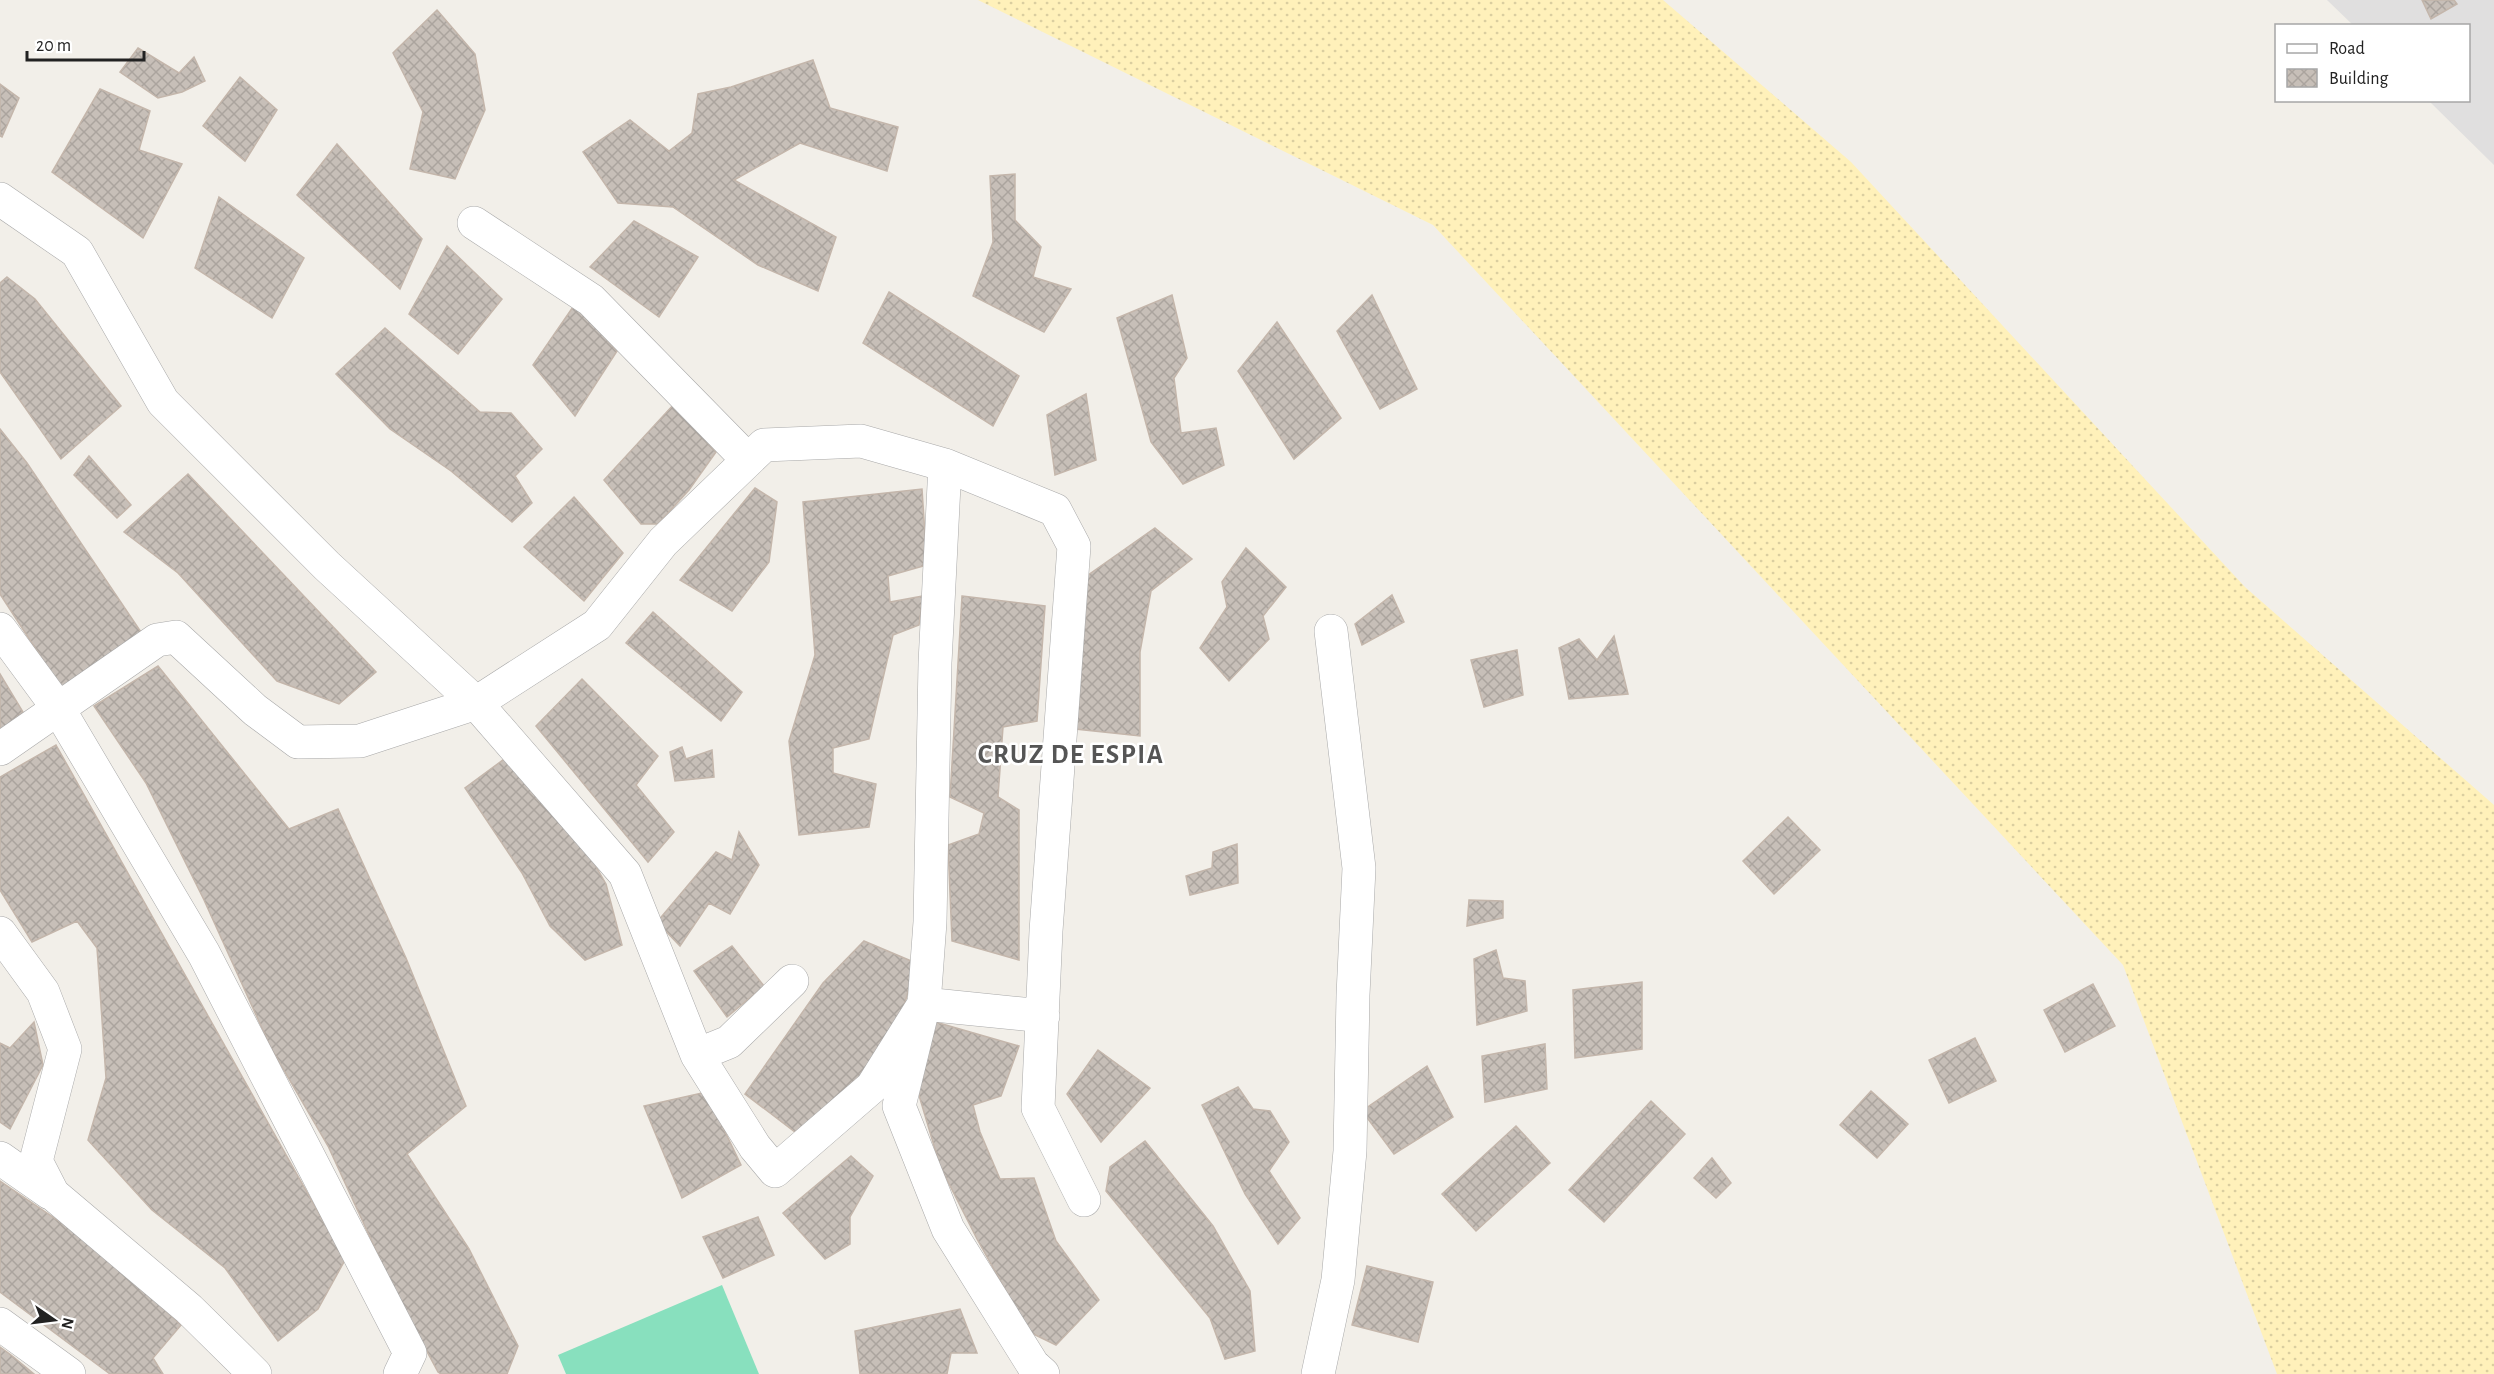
<svg xmlns="http://www.w3.org/2000/svg" width="2494" height="1374" font-family="'Alegreya Sans',sans-serif">
<style>
.residential{fill:#e0dfdf}
.sand{fill:url(#sand-dots)}
.pitch{fill:#88e0be}
.building{fill:url(#building-cross-hatch);stroke:#c4b6ab;stroke-width:1.5}
.lines{fill:none;stroke-linecap:round;stroke-linejoin:round}
.street-casing{stroke:#a9a9a9;stroke-width:34}
.street{stroke:#fff;stroke-width:33}
.labels{text-anchor:middle;stroke-width:5;stroke-linejoin:round;paint-order:stroke}
.district-label{font-size:27px;font-weight:bold;letter-spacing:1.5px;fill:#555;stroke:#fff}
</style>
<defs>
<pattern id="sand-dots" width="8" height="8" patternUnits="userSpaceOnUse" patternTransform="scale(1.5)"><rect width="8" height="8" fill="#fff1ba"/><path d="M2 2h.1M6 6h.1" fill="none" stroke="#dacea0" stroke-width="1.8" stroke-linecap="round"/></pattern>
<pattern id="building-cross-hatch" width="8" height="8" patternUnits="userSpaceOnUse" patternTransform="scale(1.5)"><rect width="8" height="8" fill="#c7bfb8"/><path d="M0 0l8 8M0 8l8-8" fill="none" stroke="#aba49e"/></pattern>
</defs>
<rect width="100%" height="100%" fill="#f2efe9"/>
<path class="residential" d="M2327,0H2494V165L2429,101L2468,100V26L2353,25Z"/>
<path class="sand" d="M978,0H1663L1851,162L2245,587L2494,805V1374H2277L2123,965L1433,225Z"/>
<path class="pitch" d="M722,1285L759,1374H566L558,1355Z"/>
<path class="building" d="M2422,0H2454L2457,4L2431,19Z
M437,10L475,54L485,110L455,179L410,169L423,112L393,53Z
M138,48L179,73L194,57L205,81L182,92L158,98L120,72Z
M813,60L830,108L898,127L887,171L800,143L734,180L836,237L818,291L758,265L673,207L618,203L583,152L630,120L669,151L692,133L698,94L731,87Z
M240,77L277,110L245,161L203,126Z
M0,84L19,98L2,137L0,136Z
M100,89L150,111L139,150L182,164L143,238L52,172Z
M337,144L422,239L400,289L297,195Z
M1015,174V220L1041,247L1033,277L1071,289L1044,332L973,296L993,242L990,176Z
M219,197L304,258L272,318L195,268Z
M634,221L698,257L659,317L590,267Z
M447,246L502,299L458,354L409,314Z
M7,277L35,299L121,406L61,459L0,372V283Z
M889,292L1019,376L993,426L863,343Z
M1172,295L1187,358L1174,378L1181,433L1216,428L1224,465L1183,484L1151,442L1117,318Z
M1372,295L1417,389L1380,409L1337,331Z
M575,304L617,351L575,416L533,365Z
M1277,322L1341,418L1294,459L1238,371Z
M385,328L480,412L511,413L542,449L515,476L532,503L512,522L451,471L390,429L336,374Z
M1086,394L1096,460L1055,475L1047,415Z
M674,404L716,452L689,490L658,524H641L604,480Z
M0,429L27,463L141,632L61,688L0,594Z
M89,456L131,505L117,518L74,475Z
M188,474L376,672L339,704L277,681L178,573L124,532Z
M755,488L777,502L769,562L732,611L680,580Z
M922,489L927,565L888,576L890,602L923,596L919,625L893,635L869,739L833,748V773L876,784L869,827L799,835L789,741L815,655L803,502Z
M574,497L623,553L584,601L524,547Z
M1155,528L1192,559L1151,591L1140,652V736L1066,728L1084,578Z
M1246,548L1286,587L1263,616L1269,639L1229,681L1200,648L1227,607L1222,582Z
M1392,595L1404,622L1362,645L1355,624Z
M962,596L1045,606L1037,721L1003,727L998,797L1019,810V960L952,941L948,845L979,834L984,813L950,797Z
M653,612L742,692L721,721L626,643Z
M1614,636L1628,694L1569,699L1559,648L1579,639L1597,660Z
M1517,650L1523,695L1484,707L1471,660Z
M158,666L289,829L338,809L406,958L466,1106L407,1154L469,1249L518,1346L507,1374H441L438,1372L397,1296L328,1146L271,1048L204,900L146,783L94,706Z
M0,674L23,712L0,731Z
M582,679L658,756L636,785L674,832L648,862L536,726Z
M56,745L345,1260L318,1309L278,1341L225,1268L152,1210L88,1140L106,1078L97,948L77,921L32,942L0,890V777Z
M682,747L686,759L712,750L714,777L675,781L670,752Z
M511,754L561,806L606,884L622,945L585,960L550,926L522,873L465,788Z
M1788,817L1820,850L1774,894L1743,861Z
M739,832L759,865L730,914L709,903L680,946L657,922L716,852L732,860Z
M1237,844L1238,883L1190,895L1186,876L1212,868L1213,852Z
M1469,900L1503,901V918L1467,926Z
M864,941L916,963L901,1017L865,1076L795,1132L745,1094L823,983Z
M732,946L764,986L727,1017L694,971Z
M1496,950L1503,978L1525,981L1527,1011L1477,1025L1474,959Z
M1642,982V1049L1575,1058L1573,990Z
M2093,984L2115,1026L2065,1052L2044,1010Z
M932,1021L1019,1046L1001,1096L973,1105L980,1132L1000,1179L1034,1178L1056,1241L1099,1300L1056,1345L1029,1332L977,1239L940,1166L915,1082Z
M34,1022L43,1065L10,1129L0,1122V1043L10,1048Z
M1975,1038L1996,1081L1949,1103L1929,1060Z
M1545,1044L1547,1089L1485,1102L1482,1056Z
M1098,1050L1150,1088L1101,1142L1067,1094Z
M1427,1066L1453,1117L1394,1154L1362,1111Z
M1238,1087L1253,1109L1270,1111L1289,1142L1269,1171L1300,1218L1278,1244L1245,1194L1202,1105Z
M1871,1091L1908,1124L1877,1158L1840,1125Z
M706,1092L741,1165L682,1198L644,1106Z
M1651,1101L1685,1134L1604,1222L1569,1190Z
M1516,1126L1550,1163L1476,1231L1442,1194Z
M1145,1141L1213,1226L1250,1291L1255,1351L1225,1359L1210,1318L1106,1191L1110,1167Z
M851,1156L873,1176L850,1217V1244L825,1259L783,1213Z
M1712,1158L1731,1183L1716,1198L1694,1178Z
M0,1181L94,1245L181,1325L153,1358L163,1374H110L0,1292Z
M758,1217L774,1255L723,1278L703,1237Z
M1367,1266L1433,1282L1418,1342L1352,1325Z
M960,1309L977,1353H951L947,1374H860L855,1331Z
M0,1347L11,1355L34,1374H0Z"/>
<g class="lines">
<g class="street-casing">
<path id="street" d="M0,199L77,252L163,402L327,566L476,703L597,625L663,542L764,445L861,441L945,465L1055,510L1074,546L1046,931L1038,1108L1084,1200
M474,223L591,300L748,460
M945,465L935,663L930,922L924,1004L899,1106L948,1229L1033,1365L1043,1374
M0,629L58,708L204,954L410,1353L400,1374
M0,749L157,640L176,637L255,710L298,742L360,741L476,703L625,874L697,1055L729,1042L792,981
M0,933L43,992L65,1049L36,1161L53,1194L189,1309L255,1374
M697,1055L755,1147L775,1171L872,1087L924,1004L1043,1016
M0,1158L50,1193
M0,1324L69,1374
M1318,1374L1338,1280L1350,1151L1353,995L1359,868L1331,631"/>
</g>
<use href="#street" class="street"/>
</g>
<g class="labels">
<g class="district-label">
<text x="1071" y="763">CRUZ DE ESPIA</text>
</g>
</g>
<rect x="2275" y="24" width="195" height="78" fill="#ffffff" stroke="#a7a7a7" stroke-width="1.5"/>
<rect x="2287" y="44" width="30" height="9" fill="#ffffff" stroke="#a7a7a7" stroke-width="1.5"/>
<text x="2329" y="54" font-size="18" fill="#222222">Road</text>
<rect x="2287" y="69" width="30" height="18" fill="url(#building-cross-hatch)" stroke="#a7a7a7" stroke-width="1.5"/>
<text x="2329" y="84" font-size="18" fill="#222222">Building</text>
<g transform="translate(54 1320) rotate(104)" stroke="#ffffff" stroke-width="4.5" paint-order="stroke">
<path d="M0-4.5L10 22L0 15L-10 22Z" fill="#222222"/>
<text y="-9" font-size="16" font-weight="bold" text-anchor="middle" fill="#222222">N</text>
</g>
<path d="M27 51v9h117v-9" fill="none" stroke="#222222" stroke-width="3"/>
<text x="36" y="51" font-size="18" fill="#222222" stroke="#ffffff" stroke-width="4.5" paint-order="stroke">20 m</text>
</svg>
